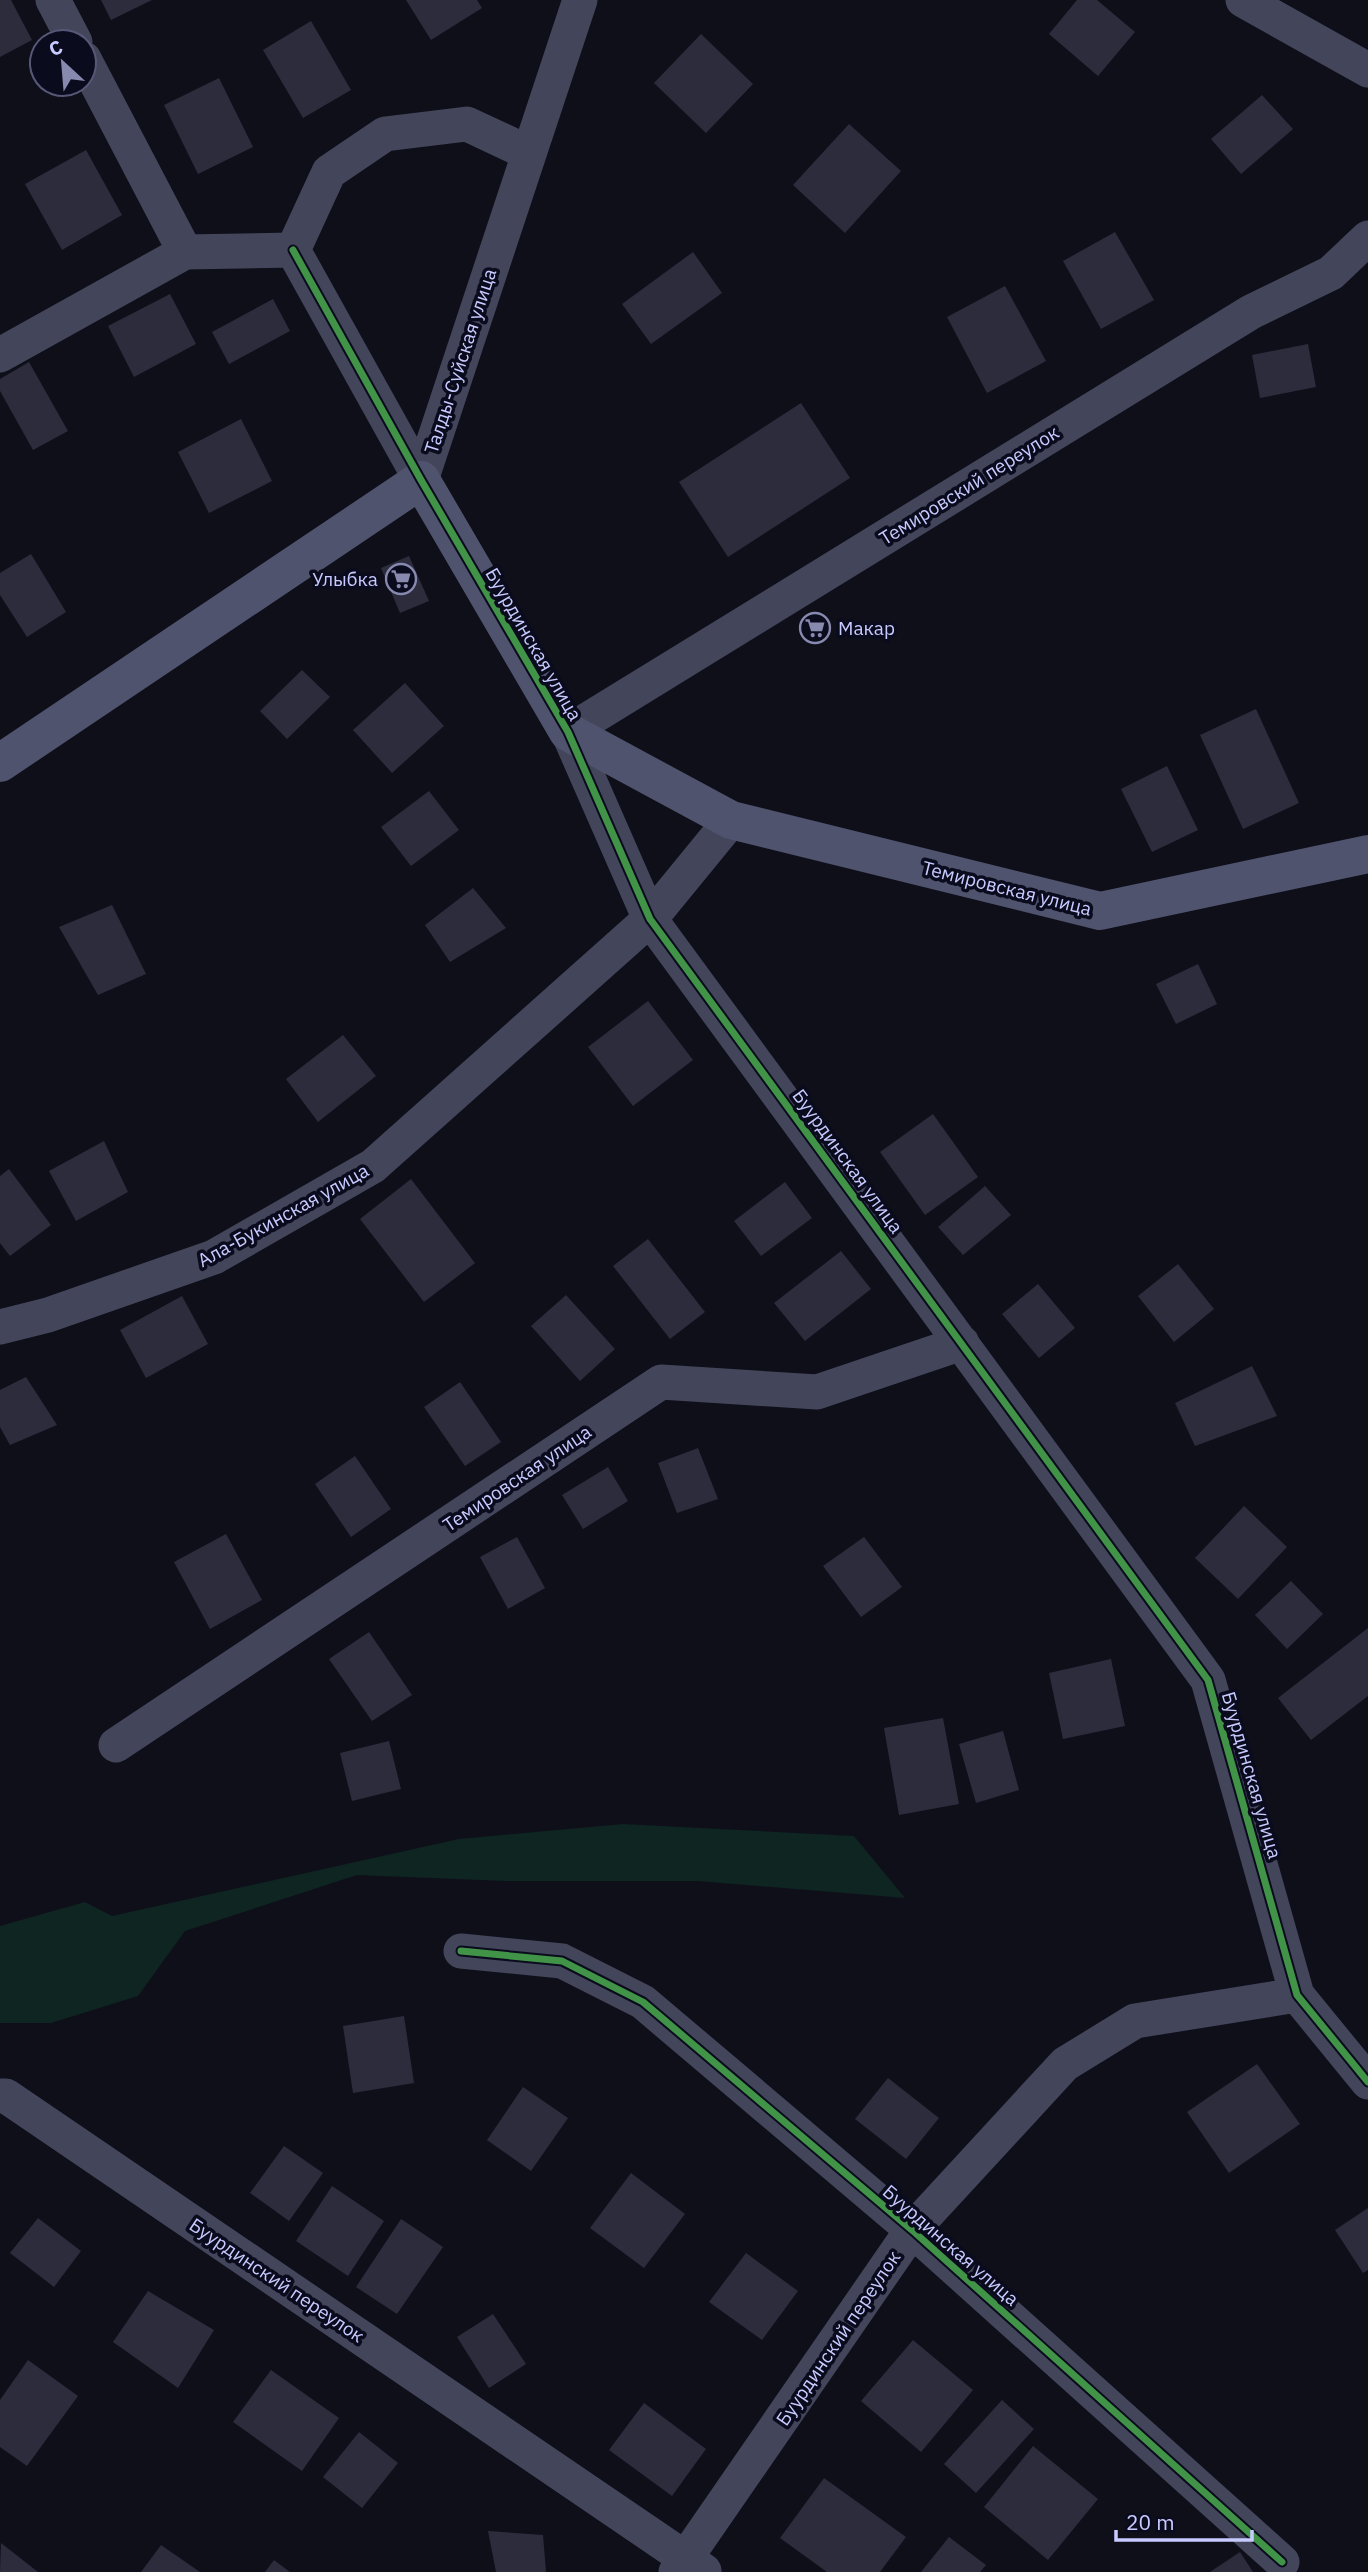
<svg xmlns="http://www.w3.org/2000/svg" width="1368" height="2572" font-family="'IBM Plex Sans',sans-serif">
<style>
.green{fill:#0e2522}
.building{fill:#2c2c3d}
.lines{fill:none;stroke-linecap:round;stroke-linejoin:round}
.street{stroke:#43465b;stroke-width:35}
.secondary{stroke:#50536e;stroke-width:38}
.cycleway-casing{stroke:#0b0b1e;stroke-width:11}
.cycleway{stroke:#419447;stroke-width:7}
.labels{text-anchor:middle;stroke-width:7;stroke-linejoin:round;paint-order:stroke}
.street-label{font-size:19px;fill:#c8cbff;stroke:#0b0b1e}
.poi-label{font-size:19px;fill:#c8cbff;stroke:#0b0b1e;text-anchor:end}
</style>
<rect width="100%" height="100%" fill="#0f0f1a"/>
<path class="green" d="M623,1824L854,1836L905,1898L698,1881H505L357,1875L185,1931L138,1996L51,2023H0V1926L85,1902L112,1916L459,1839Z"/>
<path class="building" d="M0,0H11L32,40L0,57Z
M101,0H152L111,20Z
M406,0H477L482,8L431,40Z
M1077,0H1097L1135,32L1098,76L1049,34Z
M311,21L351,90L303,118L263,50Z
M701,34L753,84L706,133L654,83Z
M219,78L253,147L198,174L164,105Z
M1262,95L1293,129L1241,174L1211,139Z
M849,124L901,171L845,233L793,185Z
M86,150L122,215L62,250L25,184Z
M1115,232L1154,300L1101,329L1063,261Z
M693,252L722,293L651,344L622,304Z
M1005,286L1046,361L987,393L947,317Z
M170,294L196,344L134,377L108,326Z
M273,299L290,331L229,364L212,332Z
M1308,344L1316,387L1260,398L1252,355Z
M29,362L68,431L33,450L0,391V379Z
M801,403L850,478L728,557L679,482Z
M241,419L272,481L209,513L178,452Z
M31,554L66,612L27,637L0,595V573Z
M409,556L429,601L400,613L381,568Z
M302,670L330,697L287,739L260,711Z
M405,683L444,726L392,773L353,730Z
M1256,709L1299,803L1243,829L1200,735Z
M1167,766L1198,830L1152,852L1121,789Z
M429,791L459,830L411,866L381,827Z
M473,888L506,928L450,962L425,925Z
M112,905L146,974L98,995L59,927Z
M1198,964L1217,1004L1176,1024L1156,984Z
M648,1001L693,1060L633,1106L588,1047Z
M343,1035L376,1076L318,1122L286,1079Z
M933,1114L978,1177L925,1215L880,1152Z
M104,1141L128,1192L76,1221L49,1171Z
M9,1169L51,1225L10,1256L0,1243V1176Z
M411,1179L475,1263L424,1302L360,1219Z
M785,1182L812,1218L761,1256L734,1221Z
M985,1186L1011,1215L963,1255L938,1227Z
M648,1239L705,1312L670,1339L613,1266Z
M841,1251L871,1289L805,1341L774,1303Z
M1178,1264L1214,1309L1174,1342L1138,1296Z
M1038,1284L1075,1328L1039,1358L1002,1314Z
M566,1295L615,1349L580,1381L531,1326Z
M182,1296L208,1344L146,1378L120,1330Z
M1252,1366L1277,1416L1195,1446L1175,1403Z
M26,1377L57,1425L10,1445L0,1427V1390Z
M460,1382L501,1442L465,1466L424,1407Z
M698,1448L718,1499L677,1513L658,1463Z
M355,1456L391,1509L351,1537L315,1484Z
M608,1467L628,1501L583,1529L562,1495Z
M1244,1506L1287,1547L1238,1599L1195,1558Z
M226,1534L262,1600L210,1629L174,1562Z
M517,1537L545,1588L508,1609L480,1557Z
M864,1537L902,1587L861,1617L823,1566Z
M1291,1581L1323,1614L1287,1649L1255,1615Z
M1368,1628V1696L1311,1740L1278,1698Z
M369,1632L412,1695L372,1721L329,1659Z
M1111,1659L1125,1726L1063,1739L1049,1673Z
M943,1718L959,1804L899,1815L884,1728Z
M1003,1731L1019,1790L976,1803L959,1744Z
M389,1741L401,1789L352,1801L340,1753Z
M404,2016L414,2083L353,2093L343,2026Z
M1257,2064L1300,2124L1229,2173L1187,2112Z
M888,2078L939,2118L906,2159L855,2119Z
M523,2087L568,2118L531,2171L487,2140Z
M284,2146L323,2173L289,2221L250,2193Z
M631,2173L685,2214L644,2268L590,2228Z
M332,2186L384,2221L348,2276L296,2241Z
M1368,2208V2270L1363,2273L1335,2230Z
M38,2218L81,2251L54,2287L10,2253Z
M401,2219L443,2247L397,2314L356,2287Z
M746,2253L798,2291L762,2340L709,2302Z
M148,2291L214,2330L178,2388L113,2342Z
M493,2314L526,2364L489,2388L457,2337Z
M913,2340L973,2390L921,2452L861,2401Z
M28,2360L78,2396L27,2466L0,2447V2400Z
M271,2370L339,2418L302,2471L233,2422Z
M1002,2400L1034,2429L976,2493L944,2464Z
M644,2403L706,2449L672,2496L609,2450Z
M359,2432L398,2463L362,2508L323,2477Z
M1033,2446L1098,2499L1048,2560L984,2507Z
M824,2478L906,2537L880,2572H827L780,2538Z
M488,2531L543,2535L546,2572H496Z
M949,2537L986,2565L980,2572H921Z
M1,2543L38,2572H0Z
M161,2545L200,2572H141Z
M1240,2552L1253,2572H1210Z
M274,2560L290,2572H265Z"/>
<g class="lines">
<path class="street" d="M53,0L75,42
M1243,0L1368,70
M84,59L185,252
M1368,238L1331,273L1251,312L568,732L650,919L1208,1680L1297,1995L1368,2082
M293,250L329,172L385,134L467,124L529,153
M293,250L421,480
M0,355L185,252L293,250
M421,480L580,0
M0,1327L48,1315L214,1257L373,1166L650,919L731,820
M116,1745L661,1382L817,1392L962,1343
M461,1951L562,1961L643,2002L912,2230L1282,2562
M0,2096H6L704,2571
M676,2572L912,2230L1065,2064L1135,2021L1297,1995"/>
<path class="secondary" d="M0,763L421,480L568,732L731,820L1100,911L1368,854"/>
<g class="cycleway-casing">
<path id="cycleway" d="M293,250L421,480L568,732L650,919L1208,1680L1297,1995L1368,2082
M461,1951L562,1961L643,2002L912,2230L1282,2562"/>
</g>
<use href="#cycleway" class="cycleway"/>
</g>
<defs>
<g id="supermarket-ring" transform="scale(1.575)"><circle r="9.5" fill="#0b0b1e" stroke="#8789af" stroke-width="1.5"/><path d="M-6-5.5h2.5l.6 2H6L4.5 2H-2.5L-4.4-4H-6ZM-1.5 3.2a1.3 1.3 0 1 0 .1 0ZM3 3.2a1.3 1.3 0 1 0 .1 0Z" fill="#8789af"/></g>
</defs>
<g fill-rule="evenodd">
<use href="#supermarket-ring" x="401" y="579"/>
<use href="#supermarket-ring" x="815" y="628"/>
</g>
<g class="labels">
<g class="street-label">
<text transform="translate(460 361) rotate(-72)" y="7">Талды-Суйская улица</text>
<text transform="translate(969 485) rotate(-32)" y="7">Темировский переулок</text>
<text transform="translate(534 644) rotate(60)" y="7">Буурдинская улица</text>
<text transform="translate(1007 888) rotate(14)" y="7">Темировская улица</text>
<text transform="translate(848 1161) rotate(54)" y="7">Буурдинская улица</text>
<text transform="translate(283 1215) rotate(-29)" y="7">Ала-Букинская улица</text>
<text transform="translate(517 1478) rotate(-34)" y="7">Темировская улица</text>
<text transform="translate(1252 1775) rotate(74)" y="7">Буурдинская улица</text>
<text transform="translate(951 2245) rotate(41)" y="7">Буурдинская улица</text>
<text transform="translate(277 2280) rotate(34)" y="7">Буурдинский переулок</text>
<text transform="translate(838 2338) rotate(-56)" y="7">Буурдинский переулок</text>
</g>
<g class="poi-label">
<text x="378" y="586">Улыбка</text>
<text x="838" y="635" text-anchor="start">Макар</text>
</g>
</g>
<g transform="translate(63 63) rotate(334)"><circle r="33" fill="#0b0b1e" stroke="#575878" stroke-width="2"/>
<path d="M0-5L12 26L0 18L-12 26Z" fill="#8789af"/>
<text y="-10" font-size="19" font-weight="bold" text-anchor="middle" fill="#c8cbff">С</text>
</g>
<path d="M1116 2530v10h136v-10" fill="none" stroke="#c8cbff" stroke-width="3.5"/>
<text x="1126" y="2530" font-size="21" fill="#c8cbff" stroke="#0b0b1e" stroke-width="5" paint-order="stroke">20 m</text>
</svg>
